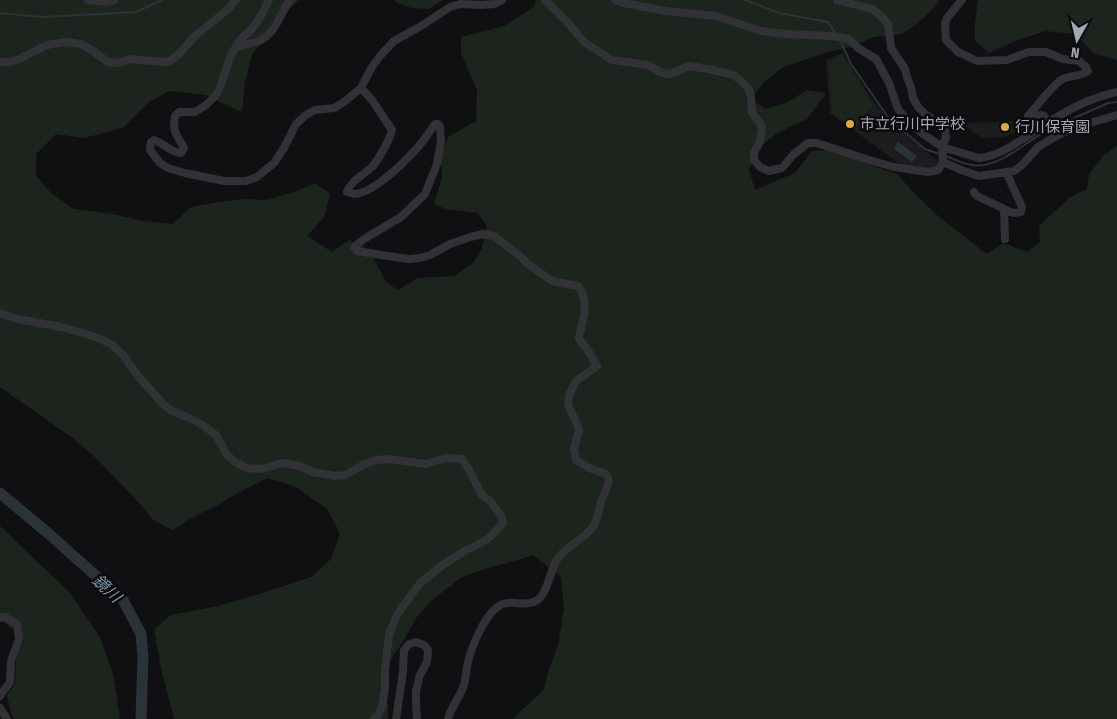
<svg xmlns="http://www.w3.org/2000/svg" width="1117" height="719" font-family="'Fira Sans Condensed','Noto Sans JP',sans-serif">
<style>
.built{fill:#1c1c1e}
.green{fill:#1d241e}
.water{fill:#2b3339}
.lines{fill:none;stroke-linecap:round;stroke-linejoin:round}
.stream{stroke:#2b3339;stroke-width:2}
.river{stroke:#2b3339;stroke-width:11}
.minor{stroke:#323236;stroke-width:8}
.poi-dot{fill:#e2a838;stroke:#0b0b0c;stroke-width:2}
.labels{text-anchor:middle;stroke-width:5;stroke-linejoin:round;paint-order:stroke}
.poi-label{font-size:15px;fill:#a3a7b1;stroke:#0b0b0c;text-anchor:start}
.water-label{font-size:16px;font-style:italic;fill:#7b95aa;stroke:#0b0b0c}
</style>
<rect width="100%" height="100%" fill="#101012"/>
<path class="built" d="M843,53L875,104L886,116L890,122L939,162L937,168L924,170L898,163L830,113L826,60Z
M1025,118L1032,127L1004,137L982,138L964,126L958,124L951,127L948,125L955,121L971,123L1015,121Z"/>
<path class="green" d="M0,0H299L279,18L252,55L245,83L242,112L222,103L206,95L170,91L150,101L123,128L84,138L56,134L36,154V176L51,193L74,209L112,214L143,221L173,224L191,207L218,202L244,199L267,200L297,191L315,183L330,194L324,217L307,236L332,252L349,240L369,250L386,282L398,290L418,278L454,276L474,262L482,248L487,226L478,213L446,209L434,204L442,177L441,155L448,137L476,121L477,90L461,53V37L504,26L535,6L536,0H939L935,7L917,24L902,34L874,37L851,47L827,52L782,68L764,82L750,99L766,109L788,102L807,90L826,93L807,119L777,133L760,147L749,170L755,190L795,173L812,151L839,149L862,162L897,174L915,194L938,216L987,254L1003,243L1028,252L1040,242L1039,226L1070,197L1087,189L1089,175L1103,156L1117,146V719H513L524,708L544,690L548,672L558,646L564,608L561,577L533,555L518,560L488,568L462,577L432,600L416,618L404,640L389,662L383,684L388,705V719H174L173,715L162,673L154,629L171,615L213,607L250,597L311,577L331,559L340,533L327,509L296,487L268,478L243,490L220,504L193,517L173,530L153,520L143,507L97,459L74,439L0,387Z
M394,0H443L429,9L412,8L396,2Z
M978,0H1117V60L1094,54L1075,34L1045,31L1018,40L989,53L975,41V22Z
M843,55L873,106L854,129L833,114L828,62Z
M0,526L70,593L100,637L113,674L120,719H14L11,714L7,695L15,684L16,657L24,641L19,633L0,620Z"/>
<path class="water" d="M898,142L917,156L912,162L894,149Z"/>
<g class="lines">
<path class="stream" d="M745,0L779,13L828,22L836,34
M0,13L42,17L136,12L162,0
M840,40L851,64L890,120L925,149L939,154
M1052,128L1108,103L1117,102
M946,156C954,159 963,164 972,165C998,170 1026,141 1048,130"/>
<path class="river" d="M0,493L49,534L123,600L141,634L143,657L141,719"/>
<path class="minor" d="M88,0L106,2L114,0
M269,0L262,14L252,29L240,40L231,55L219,90L214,97L206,105L195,112H179L175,116C172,134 177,134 184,148L181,153C171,153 164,143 154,140L151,142L150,150L160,163L168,168L185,173L224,181H246L257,177L274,163L284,148L296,124L306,115L315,110L334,108L344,102L361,88L372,67L380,56L394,41L421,26L450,7L460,4L481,5L495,4L502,0
M545,0L569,24L584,42L612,60L648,65L662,73L671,74L689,66L708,69L734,75L740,80L749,89L751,96L752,113L760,123L762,128L760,141L754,153V160L760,167L769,171L782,168L794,154L808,143H817L869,160L894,167L928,172L938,170L943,162L942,147L946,137L945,129L942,125L925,114L918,107L913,98L911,88L907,77L905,69L891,48L888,24L881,16L872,9L837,0
M615,0L623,3L666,11L716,16L761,31L784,34L833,36L849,39L858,48L876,59L889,83L898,109L908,121L922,133L942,147L979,158C1005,156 1035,129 1057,117C1077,105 1094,97 1117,92
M962,0L947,18L945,25L946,40L958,52L977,61L1007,60L1029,52H1046L1063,59L1079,61L1086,67L1088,71C1080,77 1069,75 1061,80C1051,87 1037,106 1028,116L1029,117L1041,115L1044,116L1055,137
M236,47C243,45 251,43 259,41C276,34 280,13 290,0
M0,62H11L19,59L47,45L65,42L81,44L90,49L108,62L115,63L131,59L163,62L170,61L179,54L196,35L227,10L236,0
M361,88L372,100L392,130C389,141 380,157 373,166C364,175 351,180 347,192C349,192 353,194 355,194C376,192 410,157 423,141C427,136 431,130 435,124H438L440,127L441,141L437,164L425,194L401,217L364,239L354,247L357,251L381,255L409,259L420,258L430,255L450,244L470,237L483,234L494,236L520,256L528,264L552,281L578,286C590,301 583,320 579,337L580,340L589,352L597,366L576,381L569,395L568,405L577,424L579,429L574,449L576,460C581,463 586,467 592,469C596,471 603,472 606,474C607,475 608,476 608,478C610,485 604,493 602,499C598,509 599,520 592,528C582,541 565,546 556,561C550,572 547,595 536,601C523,608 508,597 496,608C483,619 472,646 468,662C466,670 466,677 464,685C460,697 451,707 448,719
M943,162L961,170L979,176L1014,171L1023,164L1038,147L1058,135L1076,127L1117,115
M974,192L977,196L1013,213L1021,212L1022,207L1006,172
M1004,209L1005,239
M0,313L17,319L61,327L86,334L98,338L111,344L123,355L138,376L163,404L170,410L189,418L201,424L216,435L227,455L235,462L247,468L261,469L283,463L300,466L313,472L335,476L345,475L365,464L376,460L389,459L426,464L445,458L462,459L468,468L482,495L491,502L502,517L503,523L488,539L463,552L444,564L420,583L398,613L389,634L385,670V688L382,707L378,716L374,719
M0,618L5,617L17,624L19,639L11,661L10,682L0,696
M0,708L7,719
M396,719L403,672L404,650L409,644L416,642L424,645L428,650L427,662L420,675L416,691V704L417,719"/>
</g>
<g class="poi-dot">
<circle cx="850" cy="124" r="5"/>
<circle cx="1005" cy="127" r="5"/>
</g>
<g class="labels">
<g class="poi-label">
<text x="860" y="129">市立行川中学校</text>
<text x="1015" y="132">行川保育園</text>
</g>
<g class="water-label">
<text transform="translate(107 588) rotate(43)" y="6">鏡川</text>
</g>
</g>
<g transform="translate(1077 40) rotate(188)" stroke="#0b0b0c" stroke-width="4" paint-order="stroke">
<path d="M0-4L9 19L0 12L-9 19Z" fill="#a3a7b1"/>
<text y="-8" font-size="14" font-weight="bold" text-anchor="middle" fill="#a3a7b1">N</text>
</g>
</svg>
